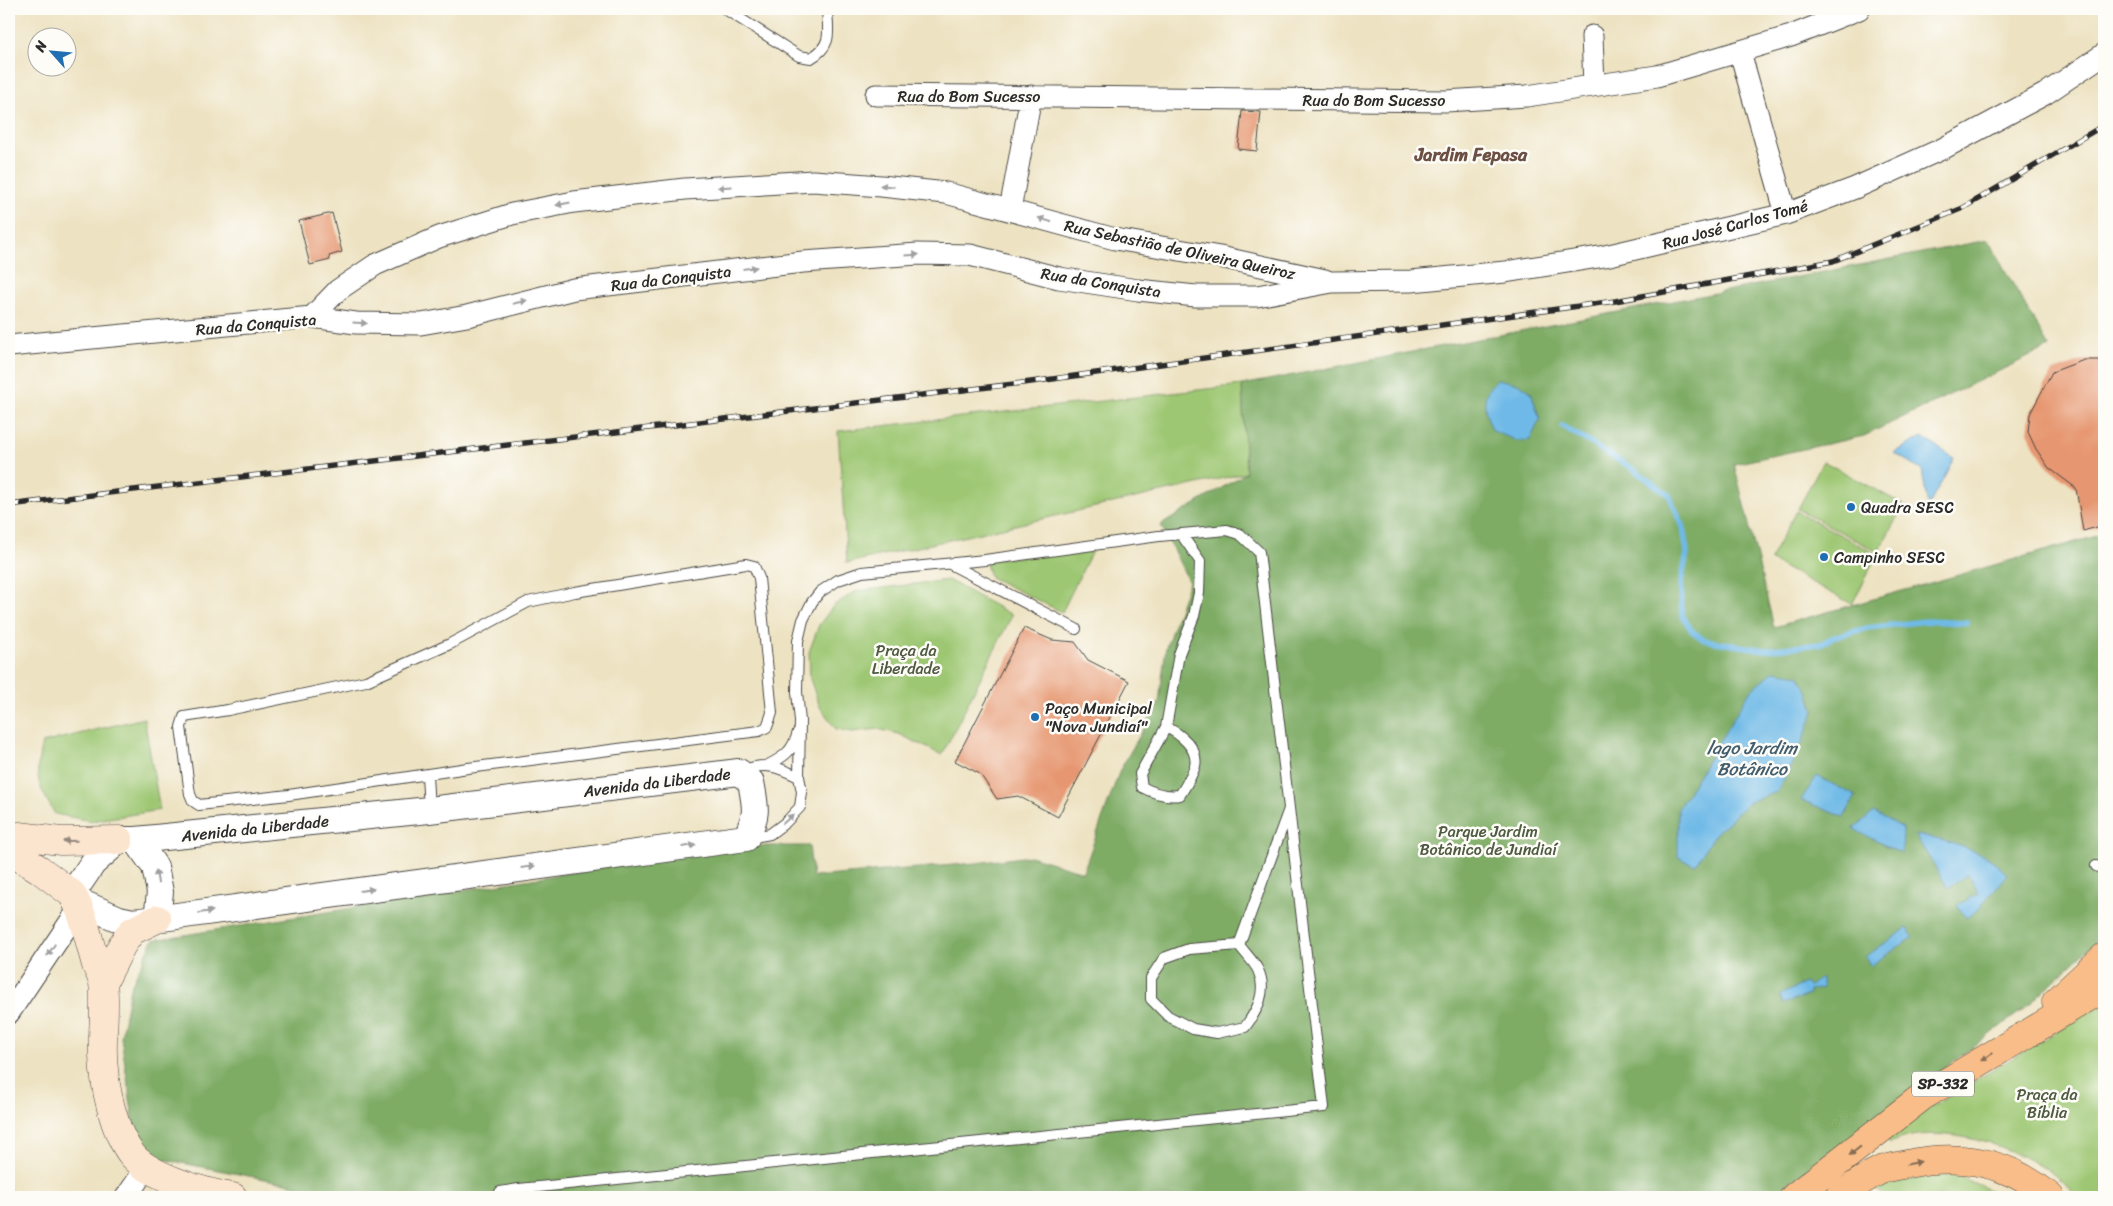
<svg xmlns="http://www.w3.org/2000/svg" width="2113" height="1206" font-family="Sriracha,sans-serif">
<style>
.green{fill:#9ec773;stroke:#64794f}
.forest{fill:#7eac65;stroke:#546c48}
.water{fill:#6eb9e7;stroke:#4c7289}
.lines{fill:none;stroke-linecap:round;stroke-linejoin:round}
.stream{stroke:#6eb9e7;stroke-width:5.5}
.building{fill:#e69670}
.service-casing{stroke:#484642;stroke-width:12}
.minor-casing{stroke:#484642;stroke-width:23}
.tertiary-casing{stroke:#484642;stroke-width:28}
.secondary-casing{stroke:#484642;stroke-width:29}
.primary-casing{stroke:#484642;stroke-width:29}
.service{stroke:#fff;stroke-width:10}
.minor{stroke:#fff;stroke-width:21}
.tertiary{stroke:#fff;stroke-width:26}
.secondary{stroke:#fce5cf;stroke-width:28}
.primary{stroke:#f8bd88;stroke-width:28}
.rail-casing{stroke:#2b2b2b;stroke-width:5.5}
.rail{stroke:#fdfcf7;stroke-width:4;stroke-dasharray:11;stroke-linecap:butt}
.oneway{fill:#a0a0a0}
.oneway2{fill:#94887d}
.oneway3{fill:#876d55}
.poi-dot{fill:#1f6fb2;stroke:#fdfcf7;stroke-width:2}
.labels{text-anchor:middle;stroke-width:5;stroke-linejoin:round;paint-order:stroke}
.shield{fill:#fdfcf7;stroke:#6a6a68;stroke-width:1}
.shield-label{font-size:15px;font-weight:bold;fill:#2b2b2b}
.street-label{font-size:16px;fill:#2b2b2b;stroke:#fdfcf7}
.poi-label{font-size:16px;fill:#2b2b2b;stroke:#fdfcf7;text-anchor:start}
.park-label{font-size:16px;fill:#4e5a41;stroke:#fdfcf7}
.neighbourhood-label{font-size:18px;font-weight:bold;fill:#6c5043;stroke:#fdfcf7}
.water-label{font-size:18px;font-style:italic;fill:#425d6d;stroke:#fdfcf7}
</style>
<rect width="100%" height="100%" fill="#fdfcf7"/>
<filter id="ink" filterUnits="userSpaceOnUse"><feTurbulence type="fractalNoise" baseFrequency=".02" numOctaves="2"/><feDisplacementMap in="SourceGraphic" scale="10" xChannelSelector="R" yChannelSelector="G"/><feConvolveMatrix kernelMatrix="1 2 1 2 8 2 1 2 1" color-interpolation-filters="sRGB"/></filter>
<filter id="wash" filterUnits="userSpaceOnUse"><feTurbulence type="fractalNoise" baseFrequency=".0096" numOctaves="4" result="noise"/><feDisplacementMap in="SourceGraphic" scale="20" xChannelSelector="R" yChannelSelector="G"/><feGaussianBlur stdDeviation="1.12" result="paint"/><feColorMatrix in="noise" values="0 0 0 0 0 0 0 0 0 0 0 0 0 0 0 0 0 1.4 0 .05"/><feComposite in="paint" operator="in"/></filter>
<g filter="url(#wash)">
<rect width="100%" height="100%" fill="#ede2c1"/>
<path class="green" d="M1242,385L1246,473L847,563L838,431Z
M1823,461L1904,505L1878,552L1798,509Z
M1796,511L1878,555L1852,604L1770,560Z
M1092,551L1062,612L990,577L985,560Z
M948,580L1012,615L942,755L899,734L878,729L852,732L836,729L820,707L810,679L809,652L819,625L834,605L857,591Z
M144,718L160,810L91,821L55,814C37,783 34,778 42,743Z
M2104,1003V1197H2077C2045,1153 1940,1117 1890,1143L1884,1136L1936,1104Z
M1950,1172L2005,1197H1887L1872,1187Z"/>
<path class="forest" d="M1988,240L2049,347L1864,436L1734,464L1774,627L2104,534V934L2024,1009L1770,1197H357L156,1158L135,1133L121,1037L130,988L153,940L737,846H809L813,877L976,863L1030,856L1083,872L1120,770L1159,702L1166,647L1189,582L1161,525L1246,473L1242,385Z"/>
<path class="water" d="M1497,379L1520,384L1531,392L1540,419L1530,440L1517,441L1493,431C1484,411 1479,396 1497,379Z
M1922,437L1954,458L1928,507L1922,470L1894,453Z
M1774,671L1799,675L1808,691L1814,711L1800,748L1777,792L1749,802L1714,835L1695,865L1678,857V809L1750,691Z
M1817,776L1856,796L1844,817L1801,800Z
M1874,812L1903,828L1902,854L1853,829Z
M1915,835C1938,838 1973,848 1993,861C1998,864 2002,870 2007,874L1979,909L1966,918L1957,905L1979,894L1968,874L1948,888Z
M1907,928L1913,937L1870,966L1865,957Z
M1821,978L1823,988L1809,991V995L1783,1004L1780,995L1805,983L1808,987Z"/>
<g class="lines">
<path class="stream" d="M1562,426L1630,467L1669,495L1683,527L1687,553L1681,582L1682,615L1692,631L1704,640L1765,650L1820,644L1834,637L1867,628L1926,621L1967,623"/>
</g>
<g id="blocks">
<path class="building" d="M1242,111L1261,112L1257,151L1238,149Z
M332,213L342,252L329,256L330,260L310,265L299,221Z
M2084,360H2104V525L2083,531L2076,488L2049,468L2036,449L2028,432L2030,414L2052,372Z
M1024,628L1052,640L1075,642L1088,660L1129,681L1058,817L1018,796L997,799L980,774L955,761Z"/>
</g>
</g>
<g filter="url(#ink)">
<use href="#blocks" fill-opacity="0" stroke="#484642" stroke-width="1"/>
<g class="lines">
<g class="service-casing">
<path id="service" d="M725,9L799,56L811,58C833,45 828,32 827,9
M746,564L754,566L759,578L772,713L767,727L759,731L468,768L289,795L199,805L193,801L190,794L181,727L184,717L228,710L366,681L450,644L528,602L575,592Z
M950,564L1076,629
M1166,727C1180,734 1199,748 1195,766C1192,776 1185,787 1180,795C1166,797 1155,794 1142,787L1140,774L1166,727L1179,654L1194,616L1199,593L1200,561L1181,534
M768,765C784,757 793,751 798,732
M741,771C766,762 776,766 799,777
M427,775L429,809
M2096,866L2104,870
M1239,945L1189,949L1164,958L1151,978V999L1168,1016L1193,1029L1217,1033L1245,1027C1257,1011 1268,991 1258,970C1254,962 1245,953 1239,945L1289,809
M498,1197L500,1192L519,1189L1324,1107L1259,552L1240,534L1227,530L1159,536L985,560L862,572L838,580L820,592L812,602L803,620L798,641L797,692L800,721L799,777L802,792L800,807L786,822L770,834L748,838"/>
</g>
<g class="minor-casing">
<path id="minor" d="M1592,36L1594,85
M1740,52L1786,214
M876,95L1446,101L1527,96L1657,76L1791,36L1859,9
M1010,210L1031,96
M312,317L338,290L375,265L439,237L512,214L574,202L685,189L813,181L881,186L946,193L1115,239L1220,257L1325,280
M9,346L312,317L356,323L421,324L467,316L574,289L803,262L918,254L970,255L1059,278L1138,290L1196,296H1257L1332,282L1411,281L1505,272L1605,256L1786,214L1855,188L1944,148L2045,94L2104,54
M9,1013L78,910
M126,1197L147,1167"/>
</g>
<g class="tertiary-casing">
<path id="tertiary" d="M136,840L155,867L160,892L157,919
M72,894L93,863L119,840H136L429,810L739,772L751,782C756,809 758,813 746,838L133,922L119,919L75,900"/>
</g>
<g class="secondary-casing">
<path id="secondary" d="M9,838L19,836L61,841L119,840
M9,851L39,869L72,894C85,916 89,942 96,965C98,971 102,977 103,983C106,1004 102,1033 103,1055C104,1085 113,1132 133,1156C151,1177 206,1193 233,1197
M103,983L122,945L132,931L157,919"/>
</g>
<g class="primary-casing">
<path id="primary" d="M2056,1002L2104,957
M1794,1197L1923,1096L2104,988
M1839,1197C1852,1187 1866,1177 1881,1170C1889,1167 1899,1166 1907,1164C1959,1153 2008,1161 2050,1197"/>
</g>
<use href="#service" class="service"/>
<use href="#minor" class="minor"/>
<use href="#tertiary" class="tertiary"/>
<use href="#secondary" class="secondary"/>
<use href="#primary" class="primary"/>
<g class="rail-casing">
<path id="rail" d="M9,505L1031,382L1615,301L1833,261L1963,208L2104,125"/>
</g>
<use href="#rail" class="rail"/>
</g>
<defs><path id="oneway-solid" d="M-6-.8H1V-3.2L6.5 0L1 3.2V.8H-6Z" transform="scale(1.25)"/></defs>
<g class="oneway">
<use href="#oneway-solid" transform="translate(887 186) rotate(-174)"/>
<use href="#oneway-solid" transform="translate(725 187) rotate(177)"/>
<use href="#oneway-solid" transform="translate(563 204) rotate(169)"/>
<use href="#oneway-solid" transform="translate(1045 220) rotate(-163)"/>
<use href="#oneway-solid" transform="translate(912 255) rotate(-3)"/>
<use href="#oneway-solid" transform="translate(750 268) rotate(-7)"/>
<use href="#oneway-solid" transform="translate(520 302) rotate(-14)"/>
<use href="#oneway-solid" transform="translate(360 323) rotate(3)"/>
<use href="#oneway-solid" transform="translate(788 819) rotate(-42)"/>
<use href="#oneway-solid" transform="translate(689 846) rotate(-7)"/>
<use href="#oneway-solid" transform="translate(528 867) rotate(-8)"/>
<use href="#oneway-solid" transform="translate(157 877) rotate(-99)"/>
<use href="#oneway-solid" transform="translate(367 890) rotate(-8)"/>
<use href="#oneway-solid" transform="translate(206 912) rotate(-8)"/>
<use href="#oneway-solid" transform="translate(51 950) rotate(124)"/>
</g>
<use class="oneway2" href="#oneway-solid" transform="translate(70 841) rotate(179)"/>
<g class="oneway3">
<use href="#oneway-solid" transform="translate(1987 1057) rotate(148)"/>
<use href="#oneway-solid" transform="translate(1855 1151) rotate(142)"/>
<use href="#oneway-solid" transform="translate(1914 1163) rotate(-12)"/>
</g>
</g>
<g class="poi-dot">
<circle cx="1851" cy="507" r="5"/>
<circle cx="1824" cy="557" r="5"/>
<circle cx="1035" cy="717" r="5"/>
</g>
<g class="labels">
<rect class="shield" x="1912" y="1071.5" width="62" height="25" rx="4"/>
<g class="shield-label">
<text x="1943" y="1089">SP-332</text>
</g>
<g class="street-label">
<text x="969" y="102">Rua do Bom Sucesso</text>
<text x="1374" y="106">Rua do Bom Sucesso</text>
<text transform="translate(1735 224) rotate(-15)" y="6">Rua José Carlos Tomé</text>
<text transform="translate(1180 249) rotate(12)" y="6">Rua Sebastião de Oliveira Queiroz</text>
<text transform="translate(671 278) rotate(-7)" y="6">Rua da Conquista</text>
<text transform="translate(1101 282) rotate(9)" y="6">Rua da Conquista</text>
<text transform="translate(256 324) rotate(-5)" y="6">Rua da Conquista</text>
<text transform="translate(657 782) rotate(-7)" y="6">Avenida da Liberdade</text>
<text transform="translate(255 828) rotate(-6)" y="6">Avenida da Liberdade</text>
</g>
<g class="poi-label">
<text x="1861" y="513">Quadra SESC</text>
<text x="1834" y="563">Campinho SESC</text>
<text x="1045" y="714">Paço Municipal<tspan x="1045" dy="18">"Nova Jundiaí"</tspan></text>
</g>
<g class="park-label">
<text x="906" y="656">Praça da<tspan x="906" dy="18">Liberdade</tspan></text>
<text x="1488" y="837">Parque Jardim<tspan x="1488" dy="18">Botânico de Jundiaí</tspan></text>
<text x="2047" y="1100">Praça da<tspan x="2047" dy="18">Bíblia</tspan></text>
</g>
<g class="neighbourhood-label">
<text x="1471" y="161">Jardim Fepasa</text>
</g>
<g class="water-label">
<text x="1752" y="754">lago Jardim<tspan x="1752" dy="21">Botânico</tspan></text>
</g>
</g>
<rect width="2113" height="1206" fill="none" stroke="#fdfcf7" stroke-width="30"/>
<g transform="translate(52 52) rotate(297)"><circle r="24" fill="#fdfcf7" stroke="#a9a8a5"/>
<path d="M0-4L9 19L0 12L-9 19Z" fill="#1f6fb2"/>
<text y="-8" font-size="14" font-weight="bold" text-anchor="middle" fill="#2b2b2b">N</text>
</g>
</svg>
